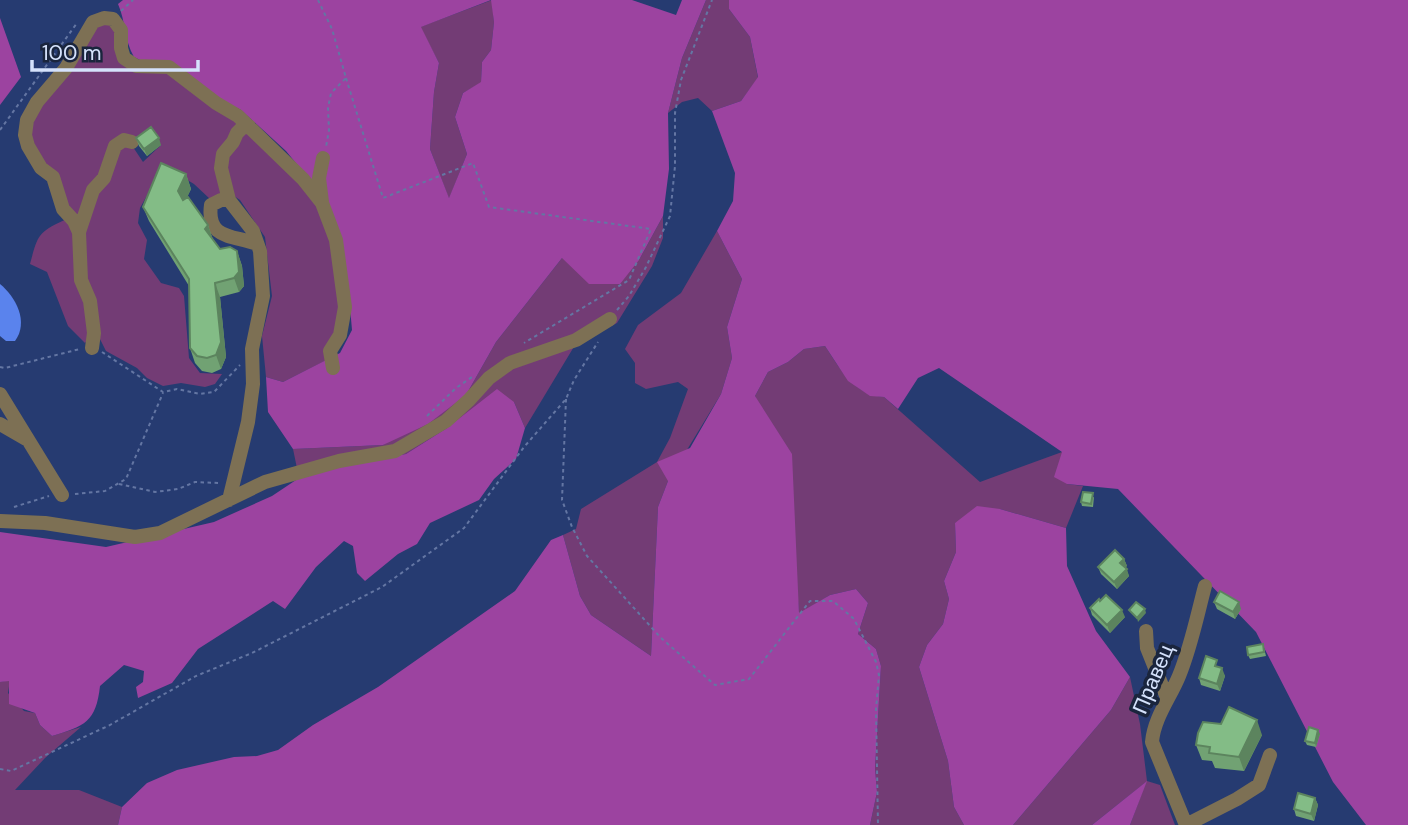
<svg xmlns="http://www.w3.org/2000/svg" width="1408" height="825" font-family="'DM Sans',sans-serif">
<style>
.green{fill:#733c75}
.forest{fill:#9c43a0;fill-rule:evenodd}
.water{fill:#5a83ed}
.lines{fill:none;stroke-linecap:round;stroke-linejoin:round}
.path{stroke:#6476a3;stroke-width:2;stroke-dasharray:3.5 3.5;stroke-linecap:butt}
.minor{stroke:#7d7054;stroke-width:14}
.wall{fill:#71a273}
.shaded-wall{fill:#5c845e}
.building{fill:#83bc86;stroke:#5c845e;stroke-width:2}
.labels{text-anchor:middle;stroke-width:7;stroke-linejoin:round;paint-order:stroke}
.street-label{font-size:21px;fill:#d5e2fc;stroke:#1a253d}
</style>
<rect width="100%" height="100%" fill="#263b71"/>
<path class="green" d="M492,0L494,22L491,50L482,62L481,83L463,93L455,117L467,154L449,199L430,149L434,92L439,63L420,27Z
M706,0H729V9L750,37L758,78L741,101L712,111L698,98L682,102L668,113L682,58Z
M105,20L117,32L119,55L166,70L239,123L226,145L224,195L210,199L194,184L169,169L161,170L140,208L138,223L147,240L144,259L161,283L179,288L184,296L189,358L200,373L222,374L215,384L205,387L181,383L163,386L147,378L137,368L106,351L99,337L84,274L85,231L94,195L118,151L125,145L133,147L143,162L161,145L121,137L79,216L76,217L42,163L30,141L29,121L94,26Z
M251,132L303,186L323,214L336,265L341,310L329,359L283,382L266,377L262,336L272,296L265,237L240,200L231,194L225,158L241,133Z
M663,216V238L652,266L617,323L575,345L525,428L514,402L447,428L406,454L325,467L299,478L293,449L383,445L466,395L496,342L562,258L639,260Z
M67,219L76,234L90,336L85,343L68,326L47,272L30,264C38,234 38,232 67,219Z
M717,231L742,279L727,327L732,358L721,394L668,481L658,507L651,656L591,615L580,596L563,535L576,529L581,509L657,462L670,438L688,389L678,382L646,389L635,383V363L625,349L638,325L681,293Z
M825,346C841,370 853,394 884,397L980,482L1062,452L1067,484L1083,486L1066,528L1000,509L955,523L956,552L944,581L949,599L943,624L927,645L919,667L948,761L954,807L964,825H870L877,792L875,768L881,666L876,649L858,634L868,603L856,589L830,595L799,614L795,560L755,396L768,372L788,362L804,349Z
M1130,677L1140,724L1147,781L1160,785L1175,825H1130L1146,782L1092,825H1013L1111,710Z
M10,680L8,693L24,711L35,713L40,725L52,736L81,727L45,758L15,790H79L122,807L118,825H0V682Z"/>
<path class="forest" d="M123,0H632L676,15L682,0H706L682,58L668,113L669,169L663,216L639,260L620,284H589L562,258L496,342L466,395L428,424L383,445L293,449L268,412L266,377L283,382L340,353L352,330L348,285L327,201L286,151L241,110L134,57C124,40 126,22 118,4ZM491,0L494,22L491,50L482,62L481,82L463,93L455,117L467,154L449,198L430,149L434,92L439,63L421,27Z
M729,0H1408V825H1366L1333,782L1256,632L1118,489L1067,484L1054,477L1062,452L939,368L918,378L898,409L884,397L870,396L848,381L825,346L804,349L788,362L768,372L755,396L792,454L799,613L830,595L856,589L868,603L858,634L876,649L881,666L875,768L877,792L870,825H118L122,807L147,783L177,770L234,757L257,756L278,750L313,725L378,687L515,591L551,540L563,535L580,596L591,615L651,656L658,507L668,481L657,462L690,448L721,394L732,358L727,327L742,279L717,231L733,201L735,173L712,111L741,101L758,77L750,37L729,9Z
M0,18L21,77L0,105Z
M497,389L514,402L525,428L516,459L494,479L479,500L430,523L417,544L398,554L365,581L357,573L353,546L344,541L316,567L285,609L273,601L198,649L172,683L138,698L136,687L143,682L144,671L124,665L100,686C96,722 85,726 52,736L40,725L35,713L9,704V681L0,682V532L106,547L214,522L272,496L299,478L325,467L406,454L447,428Z
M977,506L1000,509L1066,528L1067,566L1096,631L1130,677L1111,710L1013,825H964L954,807L948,761L919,667L927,645L943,624L949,599L944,581L956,552L955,523Z
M1147,781L1130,825H1092Z"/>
<path class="water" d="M0,284C16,297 29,322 15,341H6L0,336Z"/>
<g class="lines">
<path class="path" d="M318,0L332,29L346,78L331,93L328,108L329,130L326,147
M121,11L133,0
M346,78L383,198L473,163L489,207L651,229L629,280L524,343
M0,130L77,23
M617,310L629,296L646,267L670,216L675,166V113L681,80L712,0
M102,352L163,392L177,389L200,394L214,392L240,365
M0,367L5,368L80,349
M566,399L562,500L572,527L587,556L661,638L715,685L749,679L810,601H833L854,619L876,662L879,675L876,709L878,825
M427,416L456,388L472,377
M119,484L155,492L178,489L195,482L219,483
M75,494L105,491L126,479L163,393
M14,507L49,496
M0,769L11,771L110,725L196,676L252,653L382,587L464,528L524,447L566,399L574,380L598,342"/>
<path class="minor" d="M229,200H221L211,205C206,240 234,235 257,244
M322,202L319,178L323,158
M79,232L93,190L104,178L115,146L124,140L132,142
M92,348L94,333L90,301L81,280L79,232L74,221L63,209L53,177L41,168L28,146L25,135L27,120L37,102L66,68L93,22L104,18L113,19L121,30V48L124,58L136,66L169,67L216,103L238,116L303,179L322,203L336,240L345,307L340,335L330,351L333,368
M0,394L62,495
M0,424L26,439
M229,500L248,422L253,384L252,349L263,296L260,251L253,231L229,200L221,168L223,154L233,142L237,133L242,128L249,126
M0,521L45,523L135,537L160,533L265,482L339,461L395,451L446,421L469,400L489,378L510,363L576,340L610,319
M1146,631L1147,648L1167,698
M1186,825L1152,742C1154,718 1170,698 1179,676C1191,647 1197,616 1205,586
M1186,825L1237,799L1259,785L1270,755"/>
</g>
<path class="wall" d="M136,138L161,145L147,156L139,146Z
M186,174L191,189L187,197L208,225L213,240L220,249L237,251L242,266L244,286L239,292L220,297L226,357L221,369L212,373L202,371L195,363L190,348L189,286L149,221L143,207Z
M1094,497L1093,507L1082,506L1081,502Z
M1124,559L1127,566L1125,567L1129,576L1117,589L1101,574L1098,567Z
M1214,602L1241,609L1235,619L1217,609Z
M1090,608L1125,617L1110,633L1092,615Z
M1263,644L1266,656L1250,659L1248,655Z
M1220,668L1225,676L1220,691L1201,685L1199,678Z
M1320,734L1316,747L1307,745L1305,741Z
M1262,735L1244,771L1215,768L1212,761L1202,760L1196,745Z
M1315,798L1318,805L1314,821L1296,816L1294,809Z"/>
<path class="shaded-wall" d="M159,138L161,145L147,156L144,149Z
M186,174L191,189L183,206L178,191Z
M208,225L213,240L205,229Z
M237,251L242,266L244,286L239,292L234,278Z
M215,283L220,297L226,357L221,369L216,355Z
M1124,559L1127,566L1123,570L1120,563Z
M1127,569L1129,576L1117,589L1114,582Z
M1239,602L1241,609L1235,619L1233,612Z
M1145,609L1146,613L1138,622L1137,618Z
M1122,610L1125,617L1110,633L1107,625Z
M1222,668L1225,676L1220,691L1217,684Z
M1257,720L1262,735L1244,771L1239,757Z
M1318,730L1320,734L1316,747L1315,743Z
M1315,798L1318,805L1314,821L1311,814Z"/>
<path class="building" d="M151,127L159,138L144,149L136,138Z
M161,163L186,174L178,191L183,200L188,197L208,225L205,229L220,249L230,247L237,251L239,272L234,278L215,283L221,342L216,355L207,358L197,356L190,348L189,279L143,207Z
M1083,492L1093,493L1091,504L1081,502Z
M1115,550L1124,559L1120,563L1127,569L1114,582L1098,567Z
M1220,591L1239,602L1233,612L1214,602Z
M1106,595L1122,610L1107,625L1090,608L1099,599L1100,601Z
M1136,602L1145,609L1137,618L1129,610Z
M1263,644L1264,652L1248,655L1247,647Z
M1206,656L1217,660L1215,666L1222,668L1217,684L1199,678Z
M1229,707L1257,720L1239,757L1209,753L1210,747L1196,745L1198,733L1203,722L1221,724Z
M1309,727L1318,730L1315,743L1305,741Z
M1298,793L1315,798L1311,814L1294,809Z"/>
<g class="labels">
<g class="street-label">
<text transform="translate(1153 679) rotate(-67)" y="7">Правец</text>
</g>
</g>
<path d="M32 60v10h166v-10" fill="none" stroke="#d5e2fc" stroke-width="3.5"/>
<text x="42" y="60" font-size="21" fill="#d5e2fc" stroke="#1a253d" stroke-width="5" paint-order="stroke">100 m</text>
</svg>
